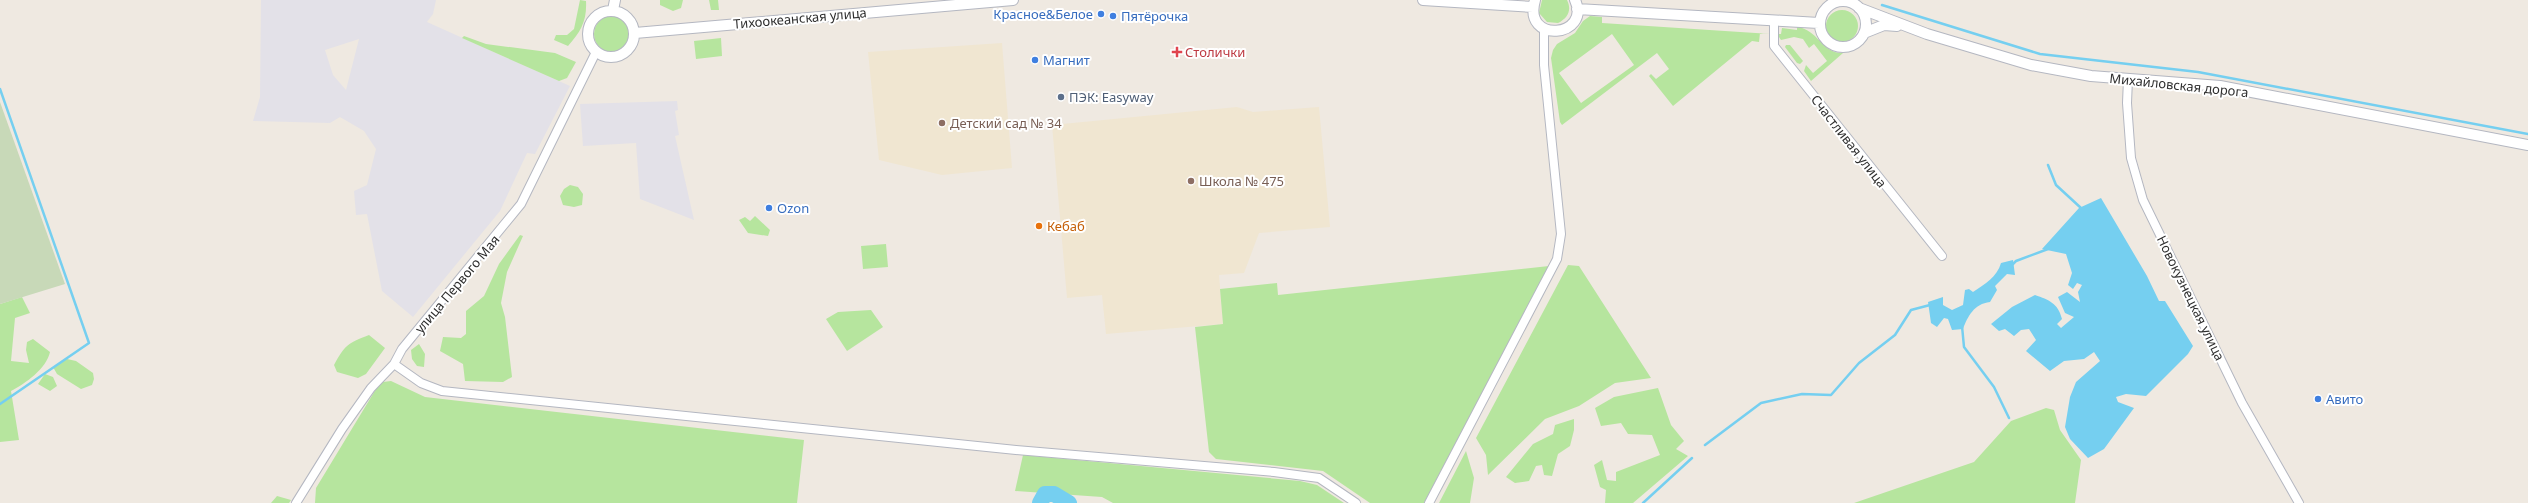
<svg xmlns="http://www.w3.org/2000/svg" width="2528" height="503" font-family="'Noto Sans',sans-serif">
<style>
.industrial{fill:#e3e1e8;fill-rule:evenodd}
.education{fill:#f0e6d1}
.green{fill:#b6e59e;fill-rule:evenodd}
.cemetery{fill:#c8d9b8}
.water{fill:#75cff0}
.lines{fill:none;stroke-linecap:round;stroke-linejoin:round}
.stream{stroke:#75cff0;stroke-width:2.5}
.river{stroke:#75cff0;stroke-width:16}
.minor-casing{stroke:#b4b7c1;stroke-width:10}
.tertiary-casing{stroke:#b4b7c1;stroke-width:12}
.minor{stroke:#fff;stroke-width:8}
.tertiary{stroke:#fff;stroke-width:10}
.shop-dot{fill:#3f7fe0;stroke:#fff;stroke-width:1.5}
.health-dot{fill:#e0444e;stroke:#fff;stroke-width:1.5}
.service-dot{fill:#5c6f8a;stroke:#fff;stroke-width:1.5}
.education-dot{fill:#8d6e63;stroke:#fff;stroke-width:1.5}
.food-dot{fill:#e8710a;stroke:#fff;stroke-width:1.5}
.labels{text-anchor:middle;stroke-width:4;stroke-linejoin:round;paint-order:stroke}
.shop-label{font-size:13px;fill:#366cbe;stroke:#fff;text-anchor:start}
.street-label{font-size:13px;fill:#2e2e2e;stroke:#fff}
.health-label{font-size:13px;fill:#be3a42;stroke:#fff;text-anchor:start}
.service-label{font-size:13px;fill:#4e5e75;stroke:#fff;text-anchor:start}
.education-label{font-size:13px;fill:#785e54;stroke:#fff;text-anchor:start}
.food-label{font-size:13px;fill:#c56008;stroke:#fff;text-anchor:start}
</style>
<rect width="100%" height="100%" fill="#efe9e1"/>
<path class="industrial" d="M261,0H436L433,14L427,22L570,86L535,154L527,153L500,211L413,317L382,291L367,214L356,215L354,191L367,185L376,149L364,131L340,117L330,123L253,121L260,97ZM359,39L346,90L333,75L325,50Z
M677,101L678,110L675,111L679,135L675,136L694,220L640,199L636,143L583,146L580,104Z"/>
<path class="education" d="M1002,43L1012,168L942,175L879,160L868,52Z
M1237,107L1253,112L1319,107L1330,227L1259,233L1244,273L1219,275L1223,324L1106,334L1102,295L1067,298L1052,125Z"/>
<path class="green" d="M580,0L586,1C587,21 581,31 568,46L554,40L556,35H567L574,29Z
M660,0H683L681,8L673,11L660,5Z
M709,0H718L719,10H711Z
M1542,0H1567C1572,10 1568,18 1558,23L1547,22L1539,13Z
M1826 26a16 16 0 1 1 32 0a16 16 0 1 1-32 0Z
M594 34a18 18 0 1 1 36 0a18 18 0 1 1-36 0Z
M1590,16L1602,17V23L1771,34L1760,33L1759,42L1752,41L1673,106L1649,76L1651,74L1656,79L1669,69L1657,53L1562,125L1560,122L1551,58L1553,50L1557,44L1575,33L1583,21ZM1612,34L1634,65L1581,103L1559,73Z
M1797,27C1818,29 1822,54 1843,53L1811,81L1804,71L1806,65L1813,73L1827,61L1814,44L1809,48L1803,39L1794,37L1781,40L1777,34H1781L1782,28L1797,30Z
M464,36L486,44L555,53L576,62L567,78L559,81L462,38Z
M721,38L722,56L696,59L694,41Z
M1786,45H1790L1803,61L1800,64L1797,63L1785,47Z
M570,185L578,187L583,194L582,205L574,207L563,205L560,196L564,189Z
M755,216L770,230L768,236L748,233L739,220L745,217L750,221Z
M520,235L523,236L507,272L501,303L505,317L512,377L503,382L465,381L463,364L440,351L443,337L461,338L466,334V311L484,296L499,264Z
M886,244L888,267L863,269L861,246Z
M1568,265L1579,266L1651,378L1615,383L1579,406L1545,419L1488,475L1486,455L1476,438Z
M1549,266L1424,503H1370L1323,471L1216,459L1209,452L1195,327L1223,324L1220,289L1277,283L1278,295Z
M22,297L30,313L15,318L11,361L29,363L26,350L27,342L33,339L50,352C46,369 26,383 11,391L19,440L0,442V304Z
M871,310L883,327L847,351L826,319L838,312Z
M369,335L385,348L366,374L358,378L337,372L334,365C345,345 348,343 369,335Z
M419,344L425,354L424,367L417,366L412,359L411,350Z
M67,359L76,361L93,373L94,379L92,385L81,389L57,374L53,367Z
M45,374L53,377L57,386L50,391L38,384Z
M391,381L425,397L804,440L797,503H315L316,488L376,389L383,382Z
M1658,388L1671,425L1684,441L1676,449L1688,456L1633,503H1605L1606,490L1600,487L1594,465L1602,460L1607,480L1616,481V472L1660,455L1652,435L1628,434L1621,423L1601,426L1595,408L1614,397Z
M2046,408L2054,410L2060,430L2081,460L2075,503H1854L1974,462L2011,421Z
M1574,419V430L1570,446L1558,454L1552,476L1544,475L1542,465L1536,466L1529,481L1515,483L1506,477L1533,444L1553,434L1555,425Z
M1466,451L1474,478L1470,503H1439Z
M1023,455L1300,481L1317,485L1344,503H1113L1102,497L1015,491Z
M277,496L291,500L289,503H271Z"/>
<path class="cemetery" d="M0,102L65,284L0,304Z"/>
<path class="water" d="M2101,198L2147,276L2159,301H2165L2193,346L2188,354L2146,396L2126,394L2116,397L2118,402L2134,408L2104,449L2088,458L2070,439L2065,427L2070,397L2076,382L2100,361L2094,352L2084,359L2064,361L2050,371L2026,351L2036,340L2029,329L2021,330L2014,336L2005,329L1999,331L1991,324L2012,307L2035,295C2049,300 2058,303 2062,319L2057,324L2061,328L2074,317L2065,313L2058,297L2067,292L2080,302L2078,292L2082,285L2077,283L2073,289L2068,285L2072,273L2066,254L2042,249L2079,208Z
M2013,260L2015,275L2007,274L1995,286L1997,290L1990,302C1974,304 1968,316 1963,329L1952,330L1948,319L1944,318L1937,327L1931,323L1928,302L1943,297V305L1952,310L1963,305L1965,290L1969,289L1973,292C1985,284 1997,277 2001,263Z"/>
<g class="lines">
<path class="stream" d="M1882,5L2040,54L2198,72L2528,134
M0,89L89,343L0,404
M2048,165L2056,185L2081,208
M2011,266L2016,261L2048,249
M1962,326L1964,347L1994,387L2009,418
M1705,445L1761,403L1802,394L1831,395L1859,363L1895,335L1911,310L1930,305
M1643,503L1692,458"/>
<path class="river" d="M1040,503L1045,494H1054L1069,503"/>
<g class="minor-casing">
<path id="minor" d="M1774,20V46L1942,256
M2128,79L2127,103L2131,158L2143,200L2242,403L2299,503
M394,364L421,383L442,391L1016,450L1274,472L1319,478L1356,503
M296,503L342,429L371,388L394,364L402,349L521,204L596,52
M1429,503L1557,259L1561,234L1544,65V29"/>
</g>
<g class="tertiary-casing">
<path id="tertiary" d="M1423,0L1533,7
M1535,0C1522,45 1592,37 1575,0
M1820 24a23 23 0 1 1 46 0a23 23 0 1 1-46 0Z
M1859,8L1927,34L2031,65L2091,76L2220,86L2528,145
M1577,9L1819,23
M613,10L615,0
M588 34a23 23 0 1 1 46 0a23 23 0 1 1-46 0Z
M635,33L1013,0
M1864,33L1884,25L1897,26"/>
</g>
<use href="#minor" class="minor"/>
<use href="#tertiary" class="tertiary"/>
</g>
<g class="shop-dot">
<circle cx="1101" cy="14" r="4"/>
<circle cx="1113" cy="16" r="4"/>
<circle cx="1035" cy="60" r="4"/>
<circle cx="769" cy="208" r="4"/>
<circle cx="2318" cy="399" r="4"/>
</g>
<path class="health-dot" d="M1175 46h4v4h4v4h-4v4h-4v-4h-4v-4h4z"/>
<circle class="service-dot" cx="1061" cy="97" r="4"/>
<g class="education-dot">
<circle cx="942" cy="123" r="4"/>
<circle cx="1191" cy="181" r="4"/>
</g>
<circle class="food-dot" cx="1039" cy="226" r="4"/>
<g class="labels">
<g class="shop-label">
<text x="1093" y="19" text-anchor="end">Красное&amp;Белое</text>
<text x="1121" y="21">Пятёрочка</text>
<text x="1043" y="65">Магнит</text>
<text x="777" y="213">Ozon</text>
<text x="2326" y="404">Авито</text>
</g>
<g class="street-label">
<text transform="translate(800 18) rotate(-5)" y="5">Тихоокеанская улица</text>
<text transform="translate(2179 85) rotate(6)" y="5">Михайловская дорога</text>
<text transform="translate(1849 141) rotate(52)" y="5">Счастливая улица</text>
<text transform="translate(457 284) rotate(-50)" y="5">улица Первого Мая</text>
<text transform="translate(2191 298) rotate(64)" y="5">Новокузнецкая улица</text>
</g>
<g class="health-label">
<text x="1185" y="57">Столички</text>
</g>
<g class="service-label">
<text x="1069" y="102">ПЭК: Easyway</text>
</g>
<g class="education-label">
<text x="950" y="128">Детский сад № 34</text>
<text x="1199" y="186">Школа № 475</text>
</g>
<g class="food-label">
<text x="1047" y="231">Кебаб</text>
</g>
</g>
</svg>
